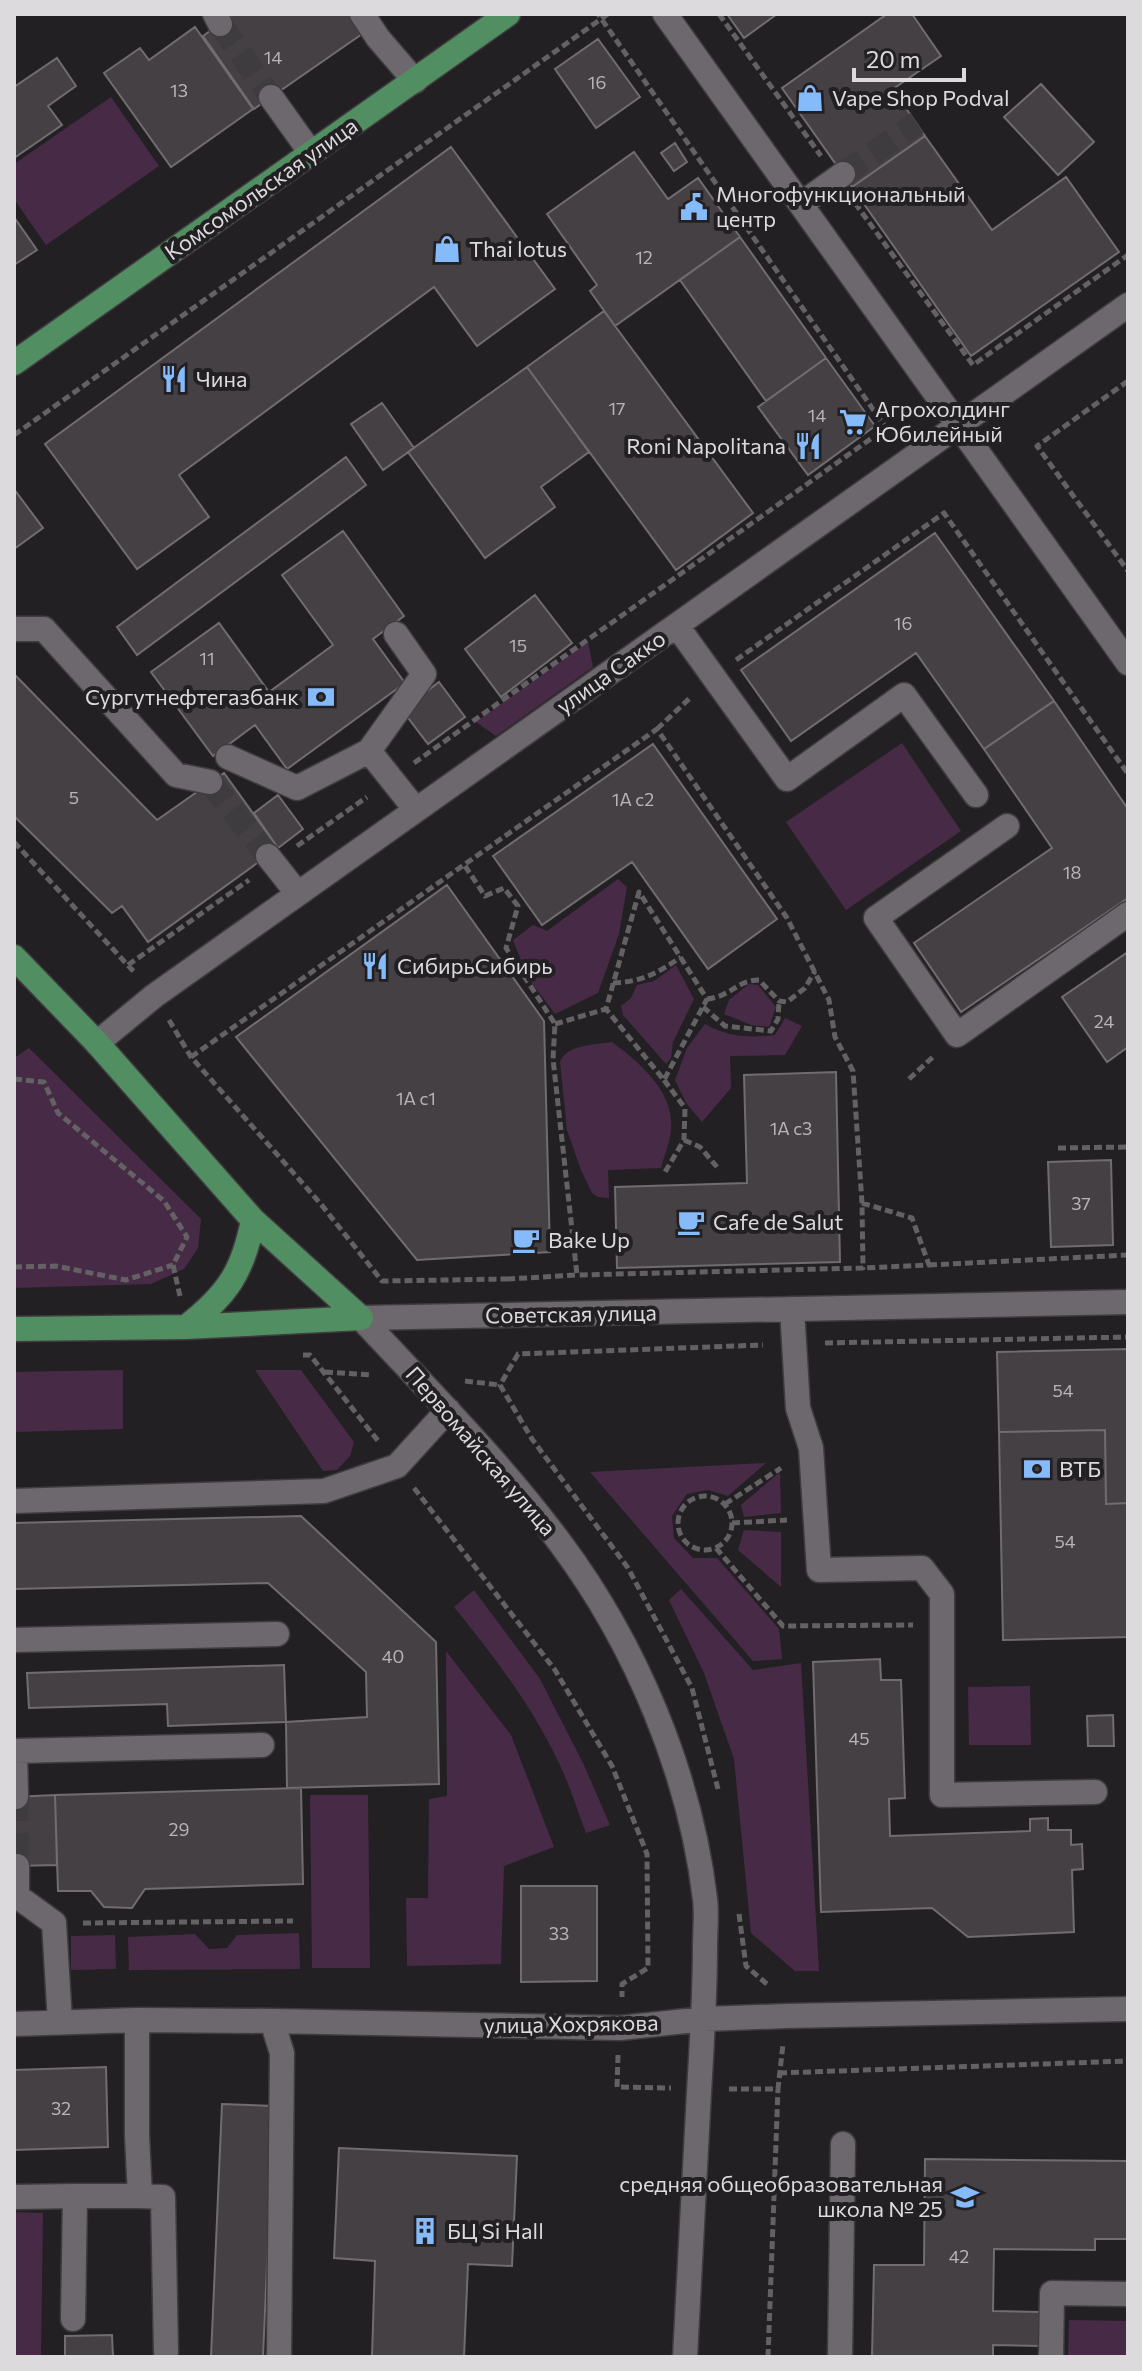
<svg xmlns="http://www.w3.org/2000/svg" width="1142" height="2371" font-family="Commissioner,sans-serif">
<style>
.green{fill:#472a46}
.building{fill:#454044;stroke:#706c70;stroke-width:2}
.lines{fill:none;stroke-linecap:round;stroke-linejoin:round}
.minor-tunnel{stroke:#3f3c3f;stroke-width:24;stroke-dasharray:24 12;stroke-linecap:butt}
.minor-casing{stroke:#3f3c3f;stroke-width:27}
.major-casing{stroke:#3f3c3f;stroke-width:27}
.path{stroke:#646164;stroke-width:5;stroke-dasharray:8 4;stroke-linecap:butt}
.minor{stroke:#6d686d;stroke-width:24}
.major{stroke:#518e61;stroke-width:24}
.labels{text-anchor:middle;stroke-width:8;stroke-linejoin:round;paint-order:stroke}
.number-label{font-size:18px;fill:#b6b4b6}
.poi-label{font-size:22px;fill:#dcdadc;stroke:#232023;text-anchor:start}
.street-label{font-size:22px;fill:#dcdadc;stroke:#232023}
</style>
<rect width="100%" height="100%" fill="#232023"/>
<path class="green" d="M111,97L159,166L46,245L14,199V164Z
M588,642L593,667L496,736L476,722Z
M902,743L961,831L846,910L786,822Z
M618,879L627,887L619,934L598,993L555,1014L528,978L513,940L533,925L547,931Z
M676,965L694,999L673,1042L671,1058L666,1064L623,1015L621,1006L631,998L637,985L654,981Z
M749,984L758,985L776,1007L769,1027L751,1025L724,1014L729,1000Z
M785,1018L802,1026L785,1055L730,1056L731,1088L702,1122L686,1103L675,1080L687,1048L705,1024C728,1037 749,1038 775,1035Z
M612,1042C639,1062 675,1092 671,1130C670,1142 664,1156 661,1168L608,1170L609,1198L598,1197L592,1193L581,1170L567,1130L560,1062C567,1044 595,1045 612,1042Z
M29,1048L201,1219L198,1248L184,1269L151,1284L14,1288V1058Z
M123,1370V1429L14,1432V1372Z
M255,1370H301L354,1442L350,1456L337,1470L323,1471Z
M766,1463L728,1496L708,1490L687,1494L672,1516L674,1538L693,1558H717L779,1629L782,1659L753,1661L590,1472Z
M780,1472L781,1513L744,1517L741,1505Z
M744,1530L781,1532V1587L738,1550Z
M681,1589L753,1670L801,1663L819,1971H795L751,1933L734,1759L704,1673L669,1600Z
M474,1590L540,1679L583,1763L610,1825L586,1833C577,1810 570,1785 559,1763C532,1706 493,1655 454,1607Z
M446,1651L511,1735L554,1847L504,1866L501,1964L407,1966L406,1898H428L429,1799L447,1796Z
M1030,1686L1031,1745H969L968,1687Z
M310,1795H368L370,1968H312Z
M299,1933L300,1969L129,1970L128,1937L195,1934L209,1949L227,1948L237,1935Z
M115,1935L116,1969L71,1970V1936Z
M14,2212L43,2213L41,2357H14Z
M1069,2320L1128,2321V2357H1068Z"/>
<path class="building" d="M234,14H348L362,34L254,109L203,36Z
M727,14H777L744,38Z
M887,14H912L941,56L893,89L925,136L852,187L782,88Z
M195,27L253,109L171,167L104,73L140,48L149,60Z
M598,39L640,97L596,128L555,69Z
M57,58L76,86L48,106L62,125L14,158V87Z
M1041,84L1094,142L1058,175L1004,117Z
M925,136L992,230L1066,177L1119,252L971,356L852,187Z
M675,143L687,162L674,171L661,153Z
M451,147L555,289L477,346L434,287L179,475L209,517L137,569L45,444Z
M634,152L668,199L698,178L740,237L615,326L590,291L597,285L547,214Z
M14,217L37,250L14,265Z
M740,237L826,358L766,401L680,280Z
M604,311L753,513L676,570L527,367Z
M826,358L875,426L808,475L758,407Z
M527,367L589,452L541,487L555,507L485,558L408,452Z
M382,403L414,448L383,470L351,424Z
M346,457L366,485L137,655L117,627Z
M14,489L43,528L14,549Z
M343,531L404,616L373,639L405,683L287,769L255,725L213,756L151,672L219,623L269,692L333,645L282,575Z
M935,533L1054,701L984,749L916,653L791,741L741,670Z
M535,595L572,643L501,697L465,649Z
M14,674L157,820L224,773L278,848L148,942L122,906L112,913L14,816Z
M439,682L465,717L428,744L402,710Z
M1054,701L1128,809V898L961,1012L914,943L1052,848L984,749Z
M653,744L777,919L708,969L632,862L542,925L493,856Z
M278,795L303,829L278,848L254,813Z
M447,885L544,1021L550,1252L417,1260L236,1037Z
M1128,952V1047L1107,1062L1062,997Z
M836,1072L840,1262L617,1268L615,1187L747,1183L744,1075Z
M1111,1160L1113,1245L1051,1247L1048,1162Z
M1128,1349V1503L1106,1504L1105,1430L999,1432L997,1352Z
M1105,1430L1106,1504L1128,1503V1637L1003,1640L999,1432Z
M301,1516L436,1642L439,1784L287,1788L286,1722L367,1717L366,1672L268,1583L14,1589V1523Z
M880,1659L881,1680H901L905,1798L889,1799L890,1836L1030,1831V1819L1048,1818V1830H1071V1845L1082,1844L1083,1869L1072,1870L1074,1932L968,1937L932,1908L821,1912L813,1662Z
M284,1665L286,1722L168,1726L167,1704L29,1708L27,1673Z
M1113,1715L1114,1746H1088L1087,1716Z
M301,1788L303,1884L145,1889L132,1908L104,1907L91,1891H58L55,1795Z
M55,1795L57,1865L14,1866V1797Z
M521,1886H597V1981L521,1982Z
M106,2067L108,2147L14,2150V2070Z
M222,2104L274,2106L263,2357H211Z
M339,2148L517,2156L512,2266L468,2264L464,2357H372L375,2261L334,2258Z
M925,2159L1128,2161V2239H1095V2250L994,2249L993,2311L1041,2312L1040,2346L993,2345V2357H872L874,2265H924Z
M112,2335L113,2357H65V2336Z"/>
<g class="lines">
<path class="minor-tunnel" d="M220,24L271,97
M843,174L917,123
M210,782L268,856
M16,1797L17,1866"/>
<g class="minor-casing">
<path id="minor" d="M215,14L220,24
M362,14L378,38L415,81
M665,14L1128,663
M271,97L311,153
M801,204L843,174
M677,626L787,779L904,695L976,795
M14,629H44L176,775L210,782
M369,751L424,674L396,634
M228,757L297,788L369,751L416,810
M1007,826L876,918L957,1035L1128,914
M268,856L298,894
M97,1043L154,996L1128,305
M792,1309L798,1408L811,1448L819,1570L922,1568L942,1594V1795L1095,1792
M361,1318C430,1392 501,1463 561,1544C636,1645 690,1773 705,1899C707,1914 705,1931 705,1947C705,1996 702,2043 699,2092C694,2180 690,2269 685,2357
M361,1318L1128,1302
M14,1501L324,1491L397,1466L448,1410
M14,1640L277,1634
M16,1797L15,1751L262,1745
M17,1866V1894
M14,1894L54,1923L60,2022
M137,2020V2136L140,2196L163,2197L166,2352
M272,2021L282,2053L279,2357
M14,2024L137,2020L272,2021L620,2028L705,2019L786,2016L1128,2009
M14,2197L75,2196
M73,2319L75,2196H140
M840,2357L843,2144
M1051,2357L1052,2293L1128,2294"/>
</g>
<g class="major-casing">
<path id="major" d="M14,363L508,14
M14,957L97,1043L253,1220L361,1318
M186,1327C227,1295 243,1272 253,1220
M14,1329L186,1327L361,1318"/>
</g>
<path class="path" d="M719,14L821,156
M855,203L973,365L1128,255
M1128,381L1037,446L1128,571
M14,435L608,14
M736,660L944,513L1128,774
M657,729L691,697
M414,763L886,428L598,14
M14,842L135,973
M297,846L367,797
M465,866L485,896L504,888L518,906L506,948L555,1024L553,1059L577,1275L508,1279V1281
M128,965L249,880
M613,983C641,982 658,973 681,957
M707,999C732,996 737,980 759,980L779,1001L787,1002L805,988L815,971
M703,1007L725,1026L771,1031L778,1019L779,1001
M169,1020L191,1057L320,1203L382,1281L508,1279
M555,1024L606,1009L639,892L707,999L664,1080L606,1009
M191,1057L657,729L787,918L829,1000L835,1037L853,1071L862,1203L863,1268L577,1275
M14,1079L44,1082L58,1113L164,1201L187,1237L173,1265L180,1296
M909,1079L935,1055
M664,1080L685,1108L684,1140L665,1172
M684,1140L700,1147L717,1167
M1058,1148L1128,1147
M862,1203L912,1218L929,1265L863,1268
M929,1265L1128,1255
M14,1267L56,1266L126,1280L173,1265
M825,1343L1128,1337
M303,1355H310L379,1442
M325,1372L371,1375
M465,1381L500,1385
M414,1488L555,1670L612,1766L647,1854L648,1968L622,1984V1997
M678 1523a27 27 0 1 1 54 0a27 27 0 1 1-54 0Z
M725,1504L781,1468
M732,1523L787,1520
M716,1548L783,1626L913,1625
M718,1789L692,1688L628,1568L532,1439L500,1385L518,1354L763,1345
M739,1914L746,1966L768,1985
M83,1923L293,1921
M618,2055L617,2087L671,2088
M779,2073L1128,2061
M729,2089H778L783,2044
M768,2357L778,2089"/>
<use href="#minor" class="minor"/>
<use href="#major" class="major"/>
</g>
<defs>
<g id="shop-bare" transform="scale(2.16)"><path d="M-5-2.5h2.3a2.7 3.5 0 0 1 5.4 0H5L5.5 6h-11ZM-1.5-2.5h3a1.5 2.3 0 0 0-3 0Z" fill="#86bbfb" stroke="#232023" stroke-width="2.5" paint-order="stroke"/></g>
<g id="civic-bare" transform="scale(2.16)"><path d="M-.6-6.5H3V-4.5H.6V-3L4-1V1h2V6H-6V1h2V-1L-.6-3ZM-1.2 2.5V6h2.4V2.5Z" fill="#86bbfb" stroke="#232023" stroke-width="2.5" paint-order="stroke"/></g>
<g id="restaurant-bare" transform="scale(2.16)"><path d="M-5-6h1v4h1v-4h1v4h1v-4h1v5L-1.5 .5V6h-2V.5L-5-1ZM5-6V6H3V1.5H1.5Q1.5-4 5-6Z" fill="#86bbfb" stroke="#232023" stroke-width="2.5" paint-order="stroke"/></g>
<g id="supermarket-bare" transform="scale(2.16)"><path d="M-6-5.5h2.5l.6 2H6L4.5 2H-2.5L-4.4-4H-6ZM-1.5 3.2a1.3 1.3 0 1 0 .1 0ZM3 3.2a1.3 1.3 0 1 0 .1 0Z" fill="#86bbfb" stroke="#232023" stroke-width="2.5" paint-order="stroke"/></g>
<g id="bank-bare" transform="scale(2.16)"><path d="M-6-4H6V4H-6ZM0-2.3a2.3 2.3 0 1 0 0 4.6a2.3 2.3 0 1 0 0-4.6Z" fill="#86bbfb" stroke="#232023" stroke-width="2.5" paint-order="stroke"/></g>
<g id="cafe-bare" transform="scale(2.16)"><path d="M-5.5-4.5H6V0H3Q3 3.5 0 3.5H-2.5Q-5.5 3.5-5.5 0ZM3-3.2v2h1.7v-2ZM-6 4.5H4V6H-6Z" fill="#86bbfb" stroke="#232023" stroke-width="2.5" paint-order="stroke"/></g>
<g id="school-bare" transform="scale(2.16)"><path d="M0-5L7-2L0 1L-7-2ZM-4 1L0 2.5L4 1V4Q0 6-4 4Z" fill="#86bbfb" stroke="#232023" stroke-width="2.5" paint-order="stroke"/></g>
<g id="building-bare" transform="scale(2.16)"><path d="M-4-6H4V6H1V3H-1V6H-4ZM-2.5-4.3h1.7v1.8h-1.7ZM.8-4.3h1.7v1.8H.8ZM-2.5-1h1.7V.8h-1.7ZM.8-1h1.7V.8H.8Z" fill="#86bbfb" stroke="#232023" stroke-width="2.5" paint-order="stroke"/></g>
</defs>
<g fill-rule="evenodd">
<use href="#shop-bare" x="810" y="98"/>
<use href="#civic-bare" x="694" y="207"/>
<use href="#shop-bare" x="447" y="249"/>
<use href="#restaurant-bare" x="174" y="379"/>
<use href="#supermarket-bare" x="853" y="422"/>
<use href="#restaurant-bare" x="808" y="446"/>
<use href="#bank-bare" x="321" y="697"/>
<use href="#restaurant-bare" x="375" y="966"/>
<use href="#cafe-bare" x="691" y="1222"/>
<use href="#cafe-bare" x="526" y="1240"/>
<use href="#bank-bare" x="1037" y="1469"/>
<use href="#school-bare" x="965" y="2197"/>
<use href="#building-bare" x="425" y="2231"/>
</g>
<g class="labels">
<g class="number-label">
<text x="273" y="64">14</text>
<text x="597" y="89">16</text>
<text x="179" y="97">13</text>
<text x="644" y="264">12</text>
<text x="617" y="415">17</text>
<text x="817" y="422">14</text>
<text x="903" y="630">16</text>
<text x="518" y="652">15</text>
<text x="207" y="665">11</text>
<text x="74" y="804">5</text>
<text x="633" y="806">1А с2</text>
<text x="1072" y="879">18</text>
<text x="1104" y="1028">24</text>
<text x="416" y="1105">1А с1</text>
<text x="791" y="1135">1А с3</text>
<text x="1081" y="1210">37</text>
<text x="1063" y="1397">54</text>
<text x="1065" y="1548">54</text>
<text x="393" y="1663">40</text>
<text x="859" y="1745">45</text>
<text x="179" y="1836">29</text>
<text x="559" y="1940">33</text>
<text x="61" y="2115">32</text>
<text x="959" y="2263">42</text>
</g>
<g class="poi-label">
<text x="832" y="106">Vape Shop Podval</text>
<text x="716" y="202">Многофункциональный<tspan x="716" dy="25">центр</tspan></text>
<text x="469" y="257">Thai lotus</text>
<text x="196" y="387">Чина</text>
<text x="875" y="417">Агрохолдинг<tspan x="875" dy="25">Юбилейный</tspan></text>
<text x="786" y="454" text-anchor="end">Roni Napolitana</text>
<text x="299" y="705" text-anchor="end">Сургутнефтегазбанк</text>
<text x="397" y="974">СибирьСибирь</text>
<text x="713" y="1230">Cafe de Salut</text>
<text x="548" y="1248">Bake Up</text>
<text x="1059" y="1477">ВТБ</text>
<text x="943" y="2192" text-anchor="end">средняя общеобразовательная<tspan x="943" dy="25">школа № 25</tspan></text>
<text x="447" y="2239">БЦ Si Hall</text>
</g>
<g class="street-label">
<text transform="translate(261 189) rotate(-35)" y="8">Комсомольская улица</text>
<text transform="translate(611 672) rotate(-35)" y="8">улица Сакко</text>
<text transform="translate(571 1314) rotate(-1)" y="8">Советская улица</text>
<text transform="translate(481 1451) rotate(49)" y="8">Первомайская улица</text>
<text transform="translate(571 2024) rotate(-1)" y="8">улица Хохрякова</text>
</g>
</g>
<rect width="1142" height="2371" fill="none" stroke="#dcdadc" stroke-width="32"/>
<path d="M854 68v12h110v-12" fill="none" stroke="#dcdadc" stroke-width="4"/>
<text x="866" y="68" font-size="24" fill="#dcdadc" stroke="#232023" stroke-width="6" paint-order="stroke">20 m</text>
</svg>
